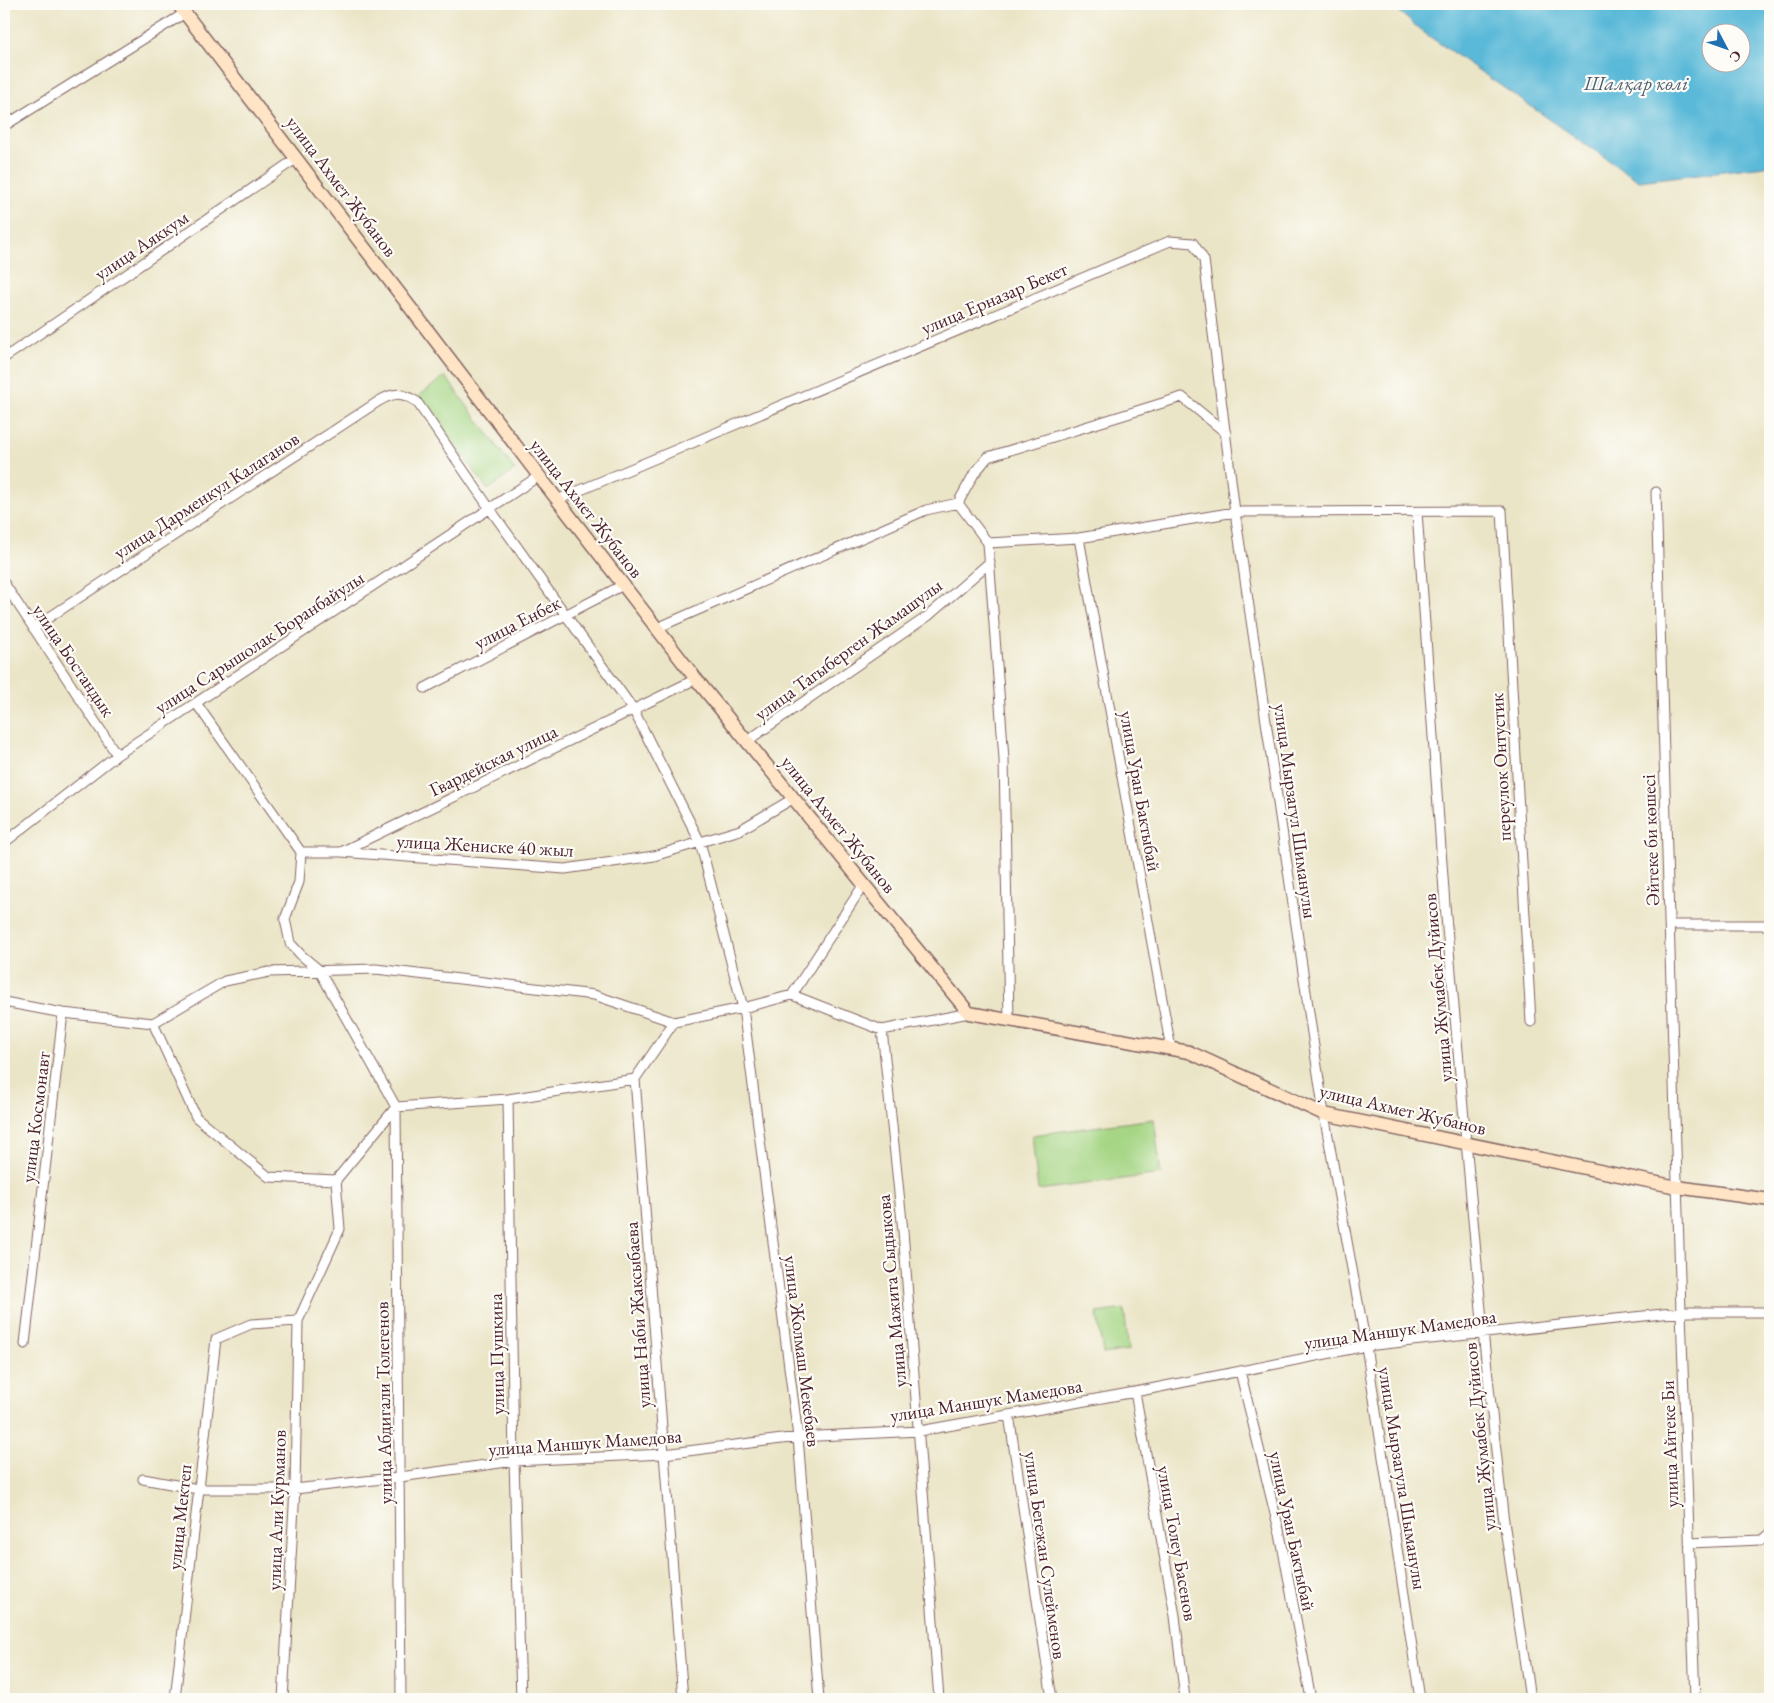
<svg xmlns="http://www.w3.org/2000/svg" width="1774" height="1703" font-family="'EB Garamond',serif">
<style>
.green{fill:#a6d685;stroke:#787a58}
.water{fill:#5ab9d8;stroke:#526c82;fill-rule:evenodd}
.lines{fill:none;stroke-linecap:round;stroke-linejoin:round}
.minor-casing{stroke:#826462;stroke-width:11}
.secondary-casing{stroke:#826462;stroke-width:15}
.minor{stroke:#fff;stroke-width:9}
.secondary{stroke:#ffe4c6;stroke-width:12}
.labels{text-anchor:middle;stroke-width:4.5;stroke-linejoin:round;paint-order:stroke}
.street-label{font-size:19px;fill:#4a1f2b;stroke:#fdfcf7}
.water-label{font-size:20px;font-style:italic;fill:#505d70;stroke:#fdfcf7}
</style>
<rect width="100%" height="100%" fill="#fdfcf7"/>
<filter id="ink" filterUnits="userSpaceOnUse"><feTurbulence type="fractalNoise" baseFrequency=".02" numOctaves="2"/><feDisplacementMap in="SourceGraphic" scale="10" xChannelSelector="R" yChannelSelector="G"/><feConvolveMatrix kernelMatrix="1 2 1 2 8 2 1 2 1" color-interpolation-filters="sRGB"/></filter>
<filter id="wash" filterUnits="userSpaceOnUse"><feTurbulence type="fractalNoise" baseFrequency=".0096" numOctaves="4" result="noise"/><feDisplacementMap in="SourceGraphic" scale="20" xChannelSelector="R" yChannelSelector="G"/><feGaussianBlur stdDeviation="1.12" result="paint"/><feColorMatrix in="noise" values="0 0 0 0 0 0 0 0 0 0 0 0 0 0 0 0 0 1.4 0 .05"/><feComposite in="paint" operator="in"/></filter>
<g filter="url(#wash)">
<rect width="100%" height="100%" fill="#ebe5c7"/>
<path class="green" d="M445,376L515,470L488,490L419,396Z
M1154,1119L1161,1174L1038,1190L1032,1135Z
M1124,1309L1129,1350L1103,1354L1097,1313Z"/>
<path class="water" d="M1390,4H1770V164L1765,166L1639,181L1423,32ZM1712,32H1742V62H1712Z"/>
</g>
<g filter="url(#ink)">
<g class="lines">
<g class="minor-casing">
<path id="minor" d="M4,126L185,13
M4,358L297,158
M1656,492L1681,1312L1695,1699
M557,500L1170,241L1193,243L1204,260L1235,512L1324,1114L1366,1346L1420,1699
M958,503L974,474L988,457L1182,397L1226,433
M1417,512L1445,905L1483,1332L1503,1514L1530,1699
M1079,538L1171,1049
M4,583L117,755
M33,628L379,401C395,392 402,392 417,402L490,509L633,709L700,842L743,1008L798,1437L819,1699
M657,628L926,510L958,503L988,543
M425,688L623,585
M196,703L301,852L299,882L285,919L290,943L301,955L319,970L396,1107L401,1699
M747,741L928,616L990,562
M4,843L117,755L539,476
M301,852H341L696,679
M341,852L565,869L654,856L740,830L794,798
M1669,925H1770
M792,995L882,1030L969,1013
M4,1002L63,1013L153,1023L225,981L269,972L376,969L594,995L674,1022L743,1008L792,995L864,884
M1009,1020L1004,759L988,543L1079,538L1235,512L1502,511L1531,1022
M153,1023L196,1117L269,1177L336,1180
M882,1030L903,1231L939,1699
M635,1079L683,1699
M508,1099L514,1461L521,1699
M25,1344L63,1013
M1240,1371L1280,1534L1311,1699
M1135,1392L1175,1616L1185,1699
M1009,1415L1052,1699
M143,1479L198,1489H295L400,1477L514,1461L664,1454L798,1437L920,1431L1135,1392L1366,1346L1681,1312H1770
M1689,1543L1762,1540L1770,1533
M175,1699L216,1339L251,1324L298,1321L340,1229L336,1180L396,1107L508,1099L635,1079L674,1022
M283,1699L295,1489L298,1321"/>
</g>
<g class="secondary-casing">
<path id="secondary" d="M178,4L539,476L696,679L969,1013L1189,1052L1324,1114L1677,1187L1770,1200"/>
</g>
<use href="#minor" class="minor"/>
<use href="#secondary" class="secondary"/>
</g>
</g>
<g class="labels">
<g class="street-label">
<text transform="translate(342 186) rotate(53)" y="7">улица Ахмет Жубанов</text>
<text transform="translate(141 245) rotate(-34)" y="7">улица Аяккум</text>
<text transform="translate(994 298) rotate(-23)" y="7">улица Ерназар Бекет</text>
<text transform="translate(206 495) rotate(-33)" y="7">улица Дарменкул Калаганов</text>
<text transform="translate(587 508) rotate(52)" y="7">улица Ахмет Жубанов</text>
<text transform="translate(517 622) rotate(-27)" y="7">улица Енбек</text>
<text transform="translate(259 642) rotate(-33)" y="7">улица Сарышолак Боранбайулы</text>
<text transform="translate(848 649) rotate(-36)" y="7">улица Тагыберген Жамашулы</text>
<text transform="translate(74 660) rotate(56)" y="7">улица Бостандык</text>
<text transform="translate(493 760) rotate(-26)" y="7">Гвардейская улица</text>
<text transform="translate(1500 767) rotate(-93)" y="7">переулок Онтустик</text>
<text transform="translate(1141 791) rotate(80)" y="7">улица Уран Бактыбай</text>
<text transform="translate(1296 811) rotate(82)" y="7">улица Мырзагул Шиманулы</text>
<text transform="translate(839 824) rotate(51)" y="7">улица Ахмет Жубанов</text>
<text transform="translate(1650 840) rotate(-92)" y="7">Әйтеке би көшесі</text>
<text transform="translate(485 845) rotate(3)" y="7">улица Жениске 40 жыл</text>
<text transform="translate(1437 988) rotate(-95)" y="7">улица Жумабек Дуйисов</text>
<text transform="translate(1403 1109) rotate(13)" y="7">улица Ахмет Жубанов</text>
<text transform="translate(35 1117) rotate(-83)" y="7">улица Космонавт</text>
<text transform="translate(891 1291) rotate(-95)" y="7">улица Мажита Сыдыкова</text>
<text transform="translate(637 1315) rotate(-94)" y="7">улица Наби Жаксыбаева</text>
<text transform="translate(1400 1329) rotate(-8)" y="7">улица Маншук Мамедова</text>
<text transform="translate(803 1351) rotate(83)" y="7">улица Жолмаш Мекебаев</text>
<text transform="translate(496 1354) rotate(-91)" y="7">улица Пушкина</text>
<text transform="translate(986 1400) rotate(-9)" y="7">улица Маншук Мамедова</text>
<text transform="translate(383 1403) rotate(-91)" y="7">улица Абдигали Толегенов</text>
<text transform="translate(1479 1437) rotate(-96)" y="7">улица Жумабек Дуйисов</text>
<text transform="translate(585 1442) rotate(-4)" y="7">улица Маншук Мамедова</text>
<text transform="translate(1669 1444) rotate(-92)" y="7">улица Айтеке Би</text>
<text transform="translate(1403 1478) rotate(81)" y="7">улица Мырзагула Шыманулы</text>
<text transform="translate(276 1510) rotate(-88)" y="7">улица Али Курманов</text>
<text transform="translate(179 1517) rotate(-84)" y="7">улица Мектеп</text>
<text transform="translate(1293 1531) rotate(78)" y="7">улица Уран Бактыбай</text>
<text transform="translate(1178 1543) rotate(80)" y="7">улица Толеу Басенов</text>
<text transform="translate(1046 1555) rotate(82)" y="7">улица Бегежан Сулейменов</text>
</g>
<g class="water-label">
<text x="1636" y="90">Шалқар көлі</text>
</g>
</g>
<rect width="1774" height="1703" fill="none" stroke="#fdfcf7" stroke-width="20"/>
<g transform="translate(1726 48) rotate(131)"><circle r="24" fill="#fdfcf7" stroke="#b5a4a5"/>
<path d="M0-4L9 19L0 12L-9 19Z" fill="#1f6fb2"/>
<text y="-8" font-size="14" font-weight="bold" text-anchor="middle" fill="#4a1f2b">С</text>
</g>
</svg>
